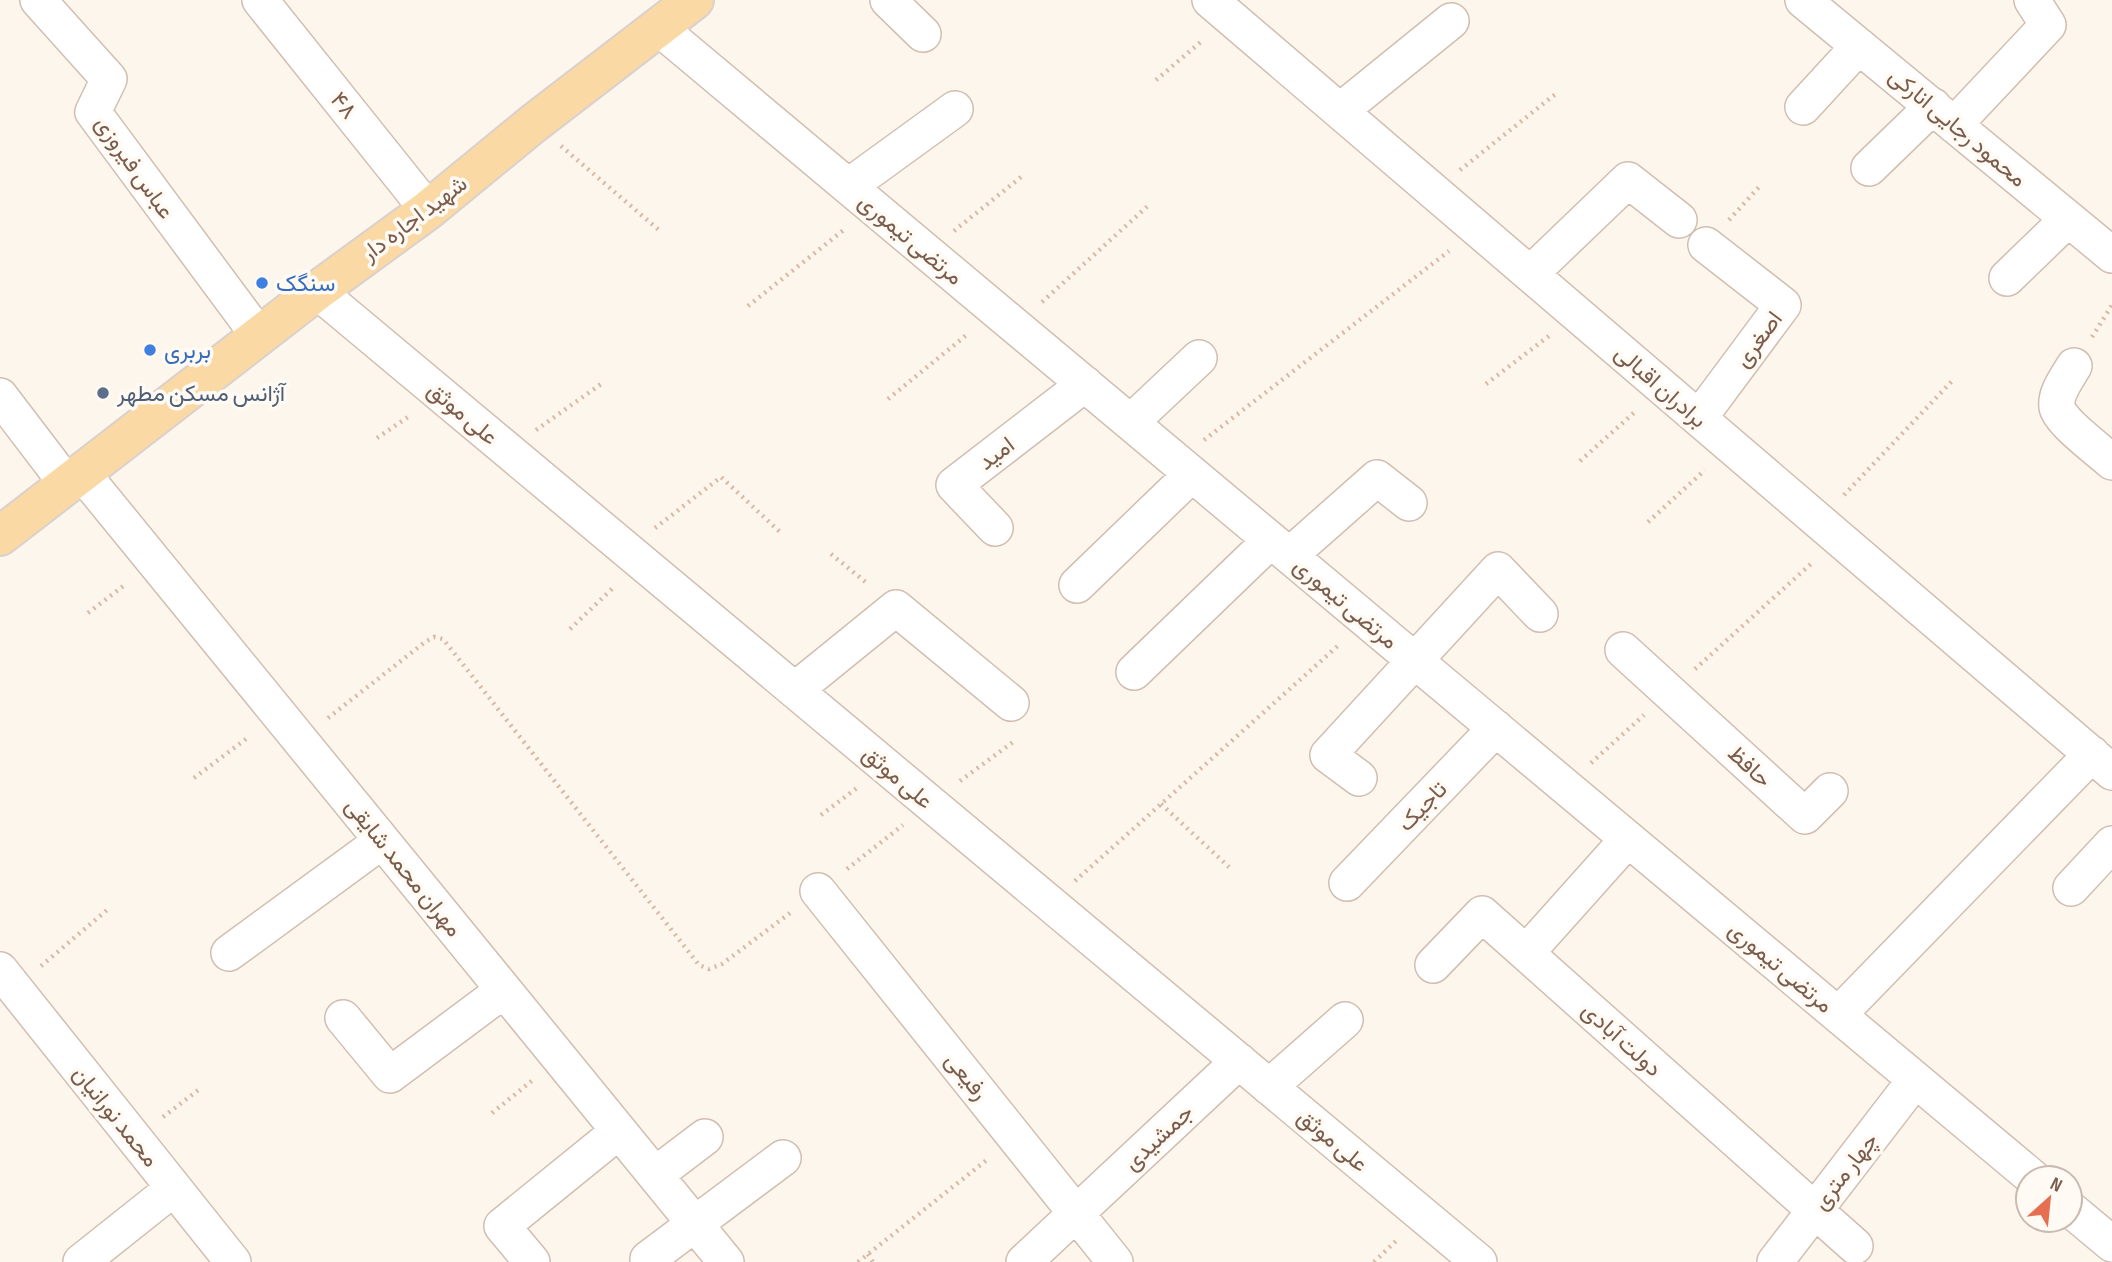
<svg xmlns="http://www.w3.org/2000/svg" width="2112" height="1262" font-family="'Sofia Sans Condensed',Vazirmatn,sans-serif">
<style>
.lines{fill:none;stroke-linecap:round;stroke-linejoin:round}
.minor-casing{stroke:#d1beb0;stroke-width:38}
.major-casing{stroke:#dad1cd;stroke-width:42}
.path{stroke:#d9b8a5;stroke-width:4.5;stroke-dasharray:2 5;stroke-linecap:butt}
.minor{stroke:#fff;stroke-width:35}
.major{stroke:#fbd9a5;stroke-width:38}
.shop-dot{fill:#3f7fe0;stroke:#fffaf3;stroke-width:2.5}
.service-dot{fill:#5c6f8a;stroke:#fffaf3;stroke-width:2.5}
.labels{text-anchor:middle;stroke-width:7;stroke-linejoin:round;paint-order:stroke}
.street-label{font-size:23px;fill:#7a5c4d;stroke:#fffaf3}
.shop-label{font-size:23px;fill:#366cbe;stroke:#fffaf3;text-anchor:start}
.service-label{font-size:23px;fill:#4e5e75;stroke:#fffaf3;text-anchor:start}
</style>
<rect width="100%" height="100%" fill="#fdf6ec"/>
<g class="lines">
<g class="minor-casing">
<path id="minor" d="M38,0L109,79L93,112L259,336
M260,0L428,210
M888,0L923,34
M1210,0L2112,772
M1803,0L2112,255
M659,28L2033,1178
M1803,107L1859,46
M1340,111L1451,21
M1954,125L2048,25L2032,0
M1869,168L1933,106
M849,186L955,109
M1530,274L1628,180L1679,220
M2007,278L2068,219
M317,291L1479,1262
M2074,366C2067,378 2055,393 2057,407C2059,421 2100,451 2112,462
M0,396L67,484
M1699,418L1783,305L1706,245
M1131,422L1199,358
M82,473L726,1262
M995,528L954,485L1085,384
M1290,555L1377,478L1409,503
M1077,585L1192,474
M1623,650L1805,816L1830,791
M1134,672L1271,540
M795,690L896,608L1011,703
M1359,778L1328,755L1498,570L1540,614
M1347,883L1496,728
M2071,888L2112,844
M818,891L1115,1262
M229,953L382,841
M1526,953L1628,839
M1433,965L1482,914L1855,1246
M0,970L233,1262
M1838,1015L2092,754
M343,1018L390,1075L504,990
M1269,1087L1345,1020
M655,1175L705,1137
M2070,1209L2112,1244
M648,1259L783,1158
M81,1262L174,1188
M532,1262L502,1226L619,1131
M1024,1262L1239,1061
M1775,1262L1915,1080"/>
</g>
<g class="major-casing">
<path id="major" d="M0,536L317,291L428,210L534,123L694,0"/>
</g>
<path class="path" d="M1156,80L1203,40
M561,146L660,231
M1460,170L1558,92
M1729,220L1759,187
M954,231L1021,177
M1042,302L1150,204
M748,306L845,229
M2092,337L2112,305
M1486,384L1549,336
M888,399L969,333
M536,430L604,382
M377,438L411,415
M1204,440L1449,251
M1580,461L1636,411
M1844,495L1952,381
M1648,522L1705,470
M655,528L721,477L780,532
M831,554L868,584
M88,613L126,584
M570,629L615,586
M1695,669L1813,562
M328,718L425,642L434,637L443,639L699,965L709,969L722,964L790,913
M1591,763L1644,715
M194,778L250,736
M960,781L1013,742
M1161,804L1229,867
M821,815L857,788
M847,869L903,825
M1075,881L1340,644
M41,966L107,910
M492,1113L534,1079
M163,1117L201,1088
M868,1254L873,1262
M858,1262L988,1159
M1374,1262L1397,1240"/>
<use href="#minor" class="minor"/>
<use href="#major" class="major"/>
</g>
<g class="shop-dot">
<circle cx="262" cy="283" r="7"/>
<circle cx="150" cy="350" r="7"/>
</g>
<circle class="service-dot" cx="103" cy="393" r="7"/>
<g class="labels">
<g class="street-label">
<text transform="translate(344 105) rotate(51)" y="8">۴۸</text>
<text transform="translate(1958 127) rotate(40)" y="8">محمود رجایی انارکی</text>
<text transform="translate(135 167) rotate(55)" y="8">عباس فیروزی</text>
<text transform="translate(414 218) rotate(-37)" y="8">شهید اجاره دار</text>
<text transform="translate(911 239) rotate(40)" y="8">مرتضی تیموری</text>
<text transform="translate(1758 339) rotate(-53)" y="8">اصغری</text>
<text transform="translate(1661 386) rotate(41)" y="8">برادران اقبالی</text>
<text transform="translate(463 413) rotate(40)" y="8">علی موثق</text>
<text transform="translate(996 453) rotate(-37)" y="8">امید</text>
<text transform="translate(1346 603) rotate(40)" y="8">مرتضی تیموری</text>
<text transform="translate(1750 766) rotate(43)" y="8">حافظ</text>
<text transform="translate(898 777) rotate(40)" y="8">علی موثق</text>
<text transform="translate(1422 806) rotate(-46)" y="8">تاجیک</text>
<text transform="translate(404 867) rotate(51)" y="8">مهران محمد شایقی</text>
<text transform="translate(1781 967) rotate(40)" y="8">مرتضی تیموری</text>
<text transform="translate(1622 1039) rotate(42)" y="8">دولت آبادی</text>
<text transform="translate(967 1076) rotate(51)" y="8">رفیعی</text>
<text transform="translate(116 1116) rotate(51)" y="8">محمد نورانیان</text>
<text transform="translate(1158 1137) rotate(-43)" y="8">جمشیدی</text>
<text transform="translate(1333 1140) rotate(40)" y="8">علی موثق</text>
<text transform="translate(1845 1171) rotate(-52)" y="8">چهار متری</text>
</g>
<g class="shop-label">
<text x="276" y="291">سنگک</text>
<text x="164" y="358">بربری</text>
</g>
<g class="service-label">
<text x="117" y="401">آژانس مسکن مطهر</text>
</g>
</g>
<g transform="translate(2049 1199) rotate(27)"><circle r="33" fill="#fffaf3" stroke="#cabbb1" stroke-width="2"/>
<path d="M0-5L12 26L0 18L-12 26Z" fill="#e76f51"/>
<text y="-10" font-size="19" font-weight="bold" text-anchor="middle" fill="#7a5c4d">N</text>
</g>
</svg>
